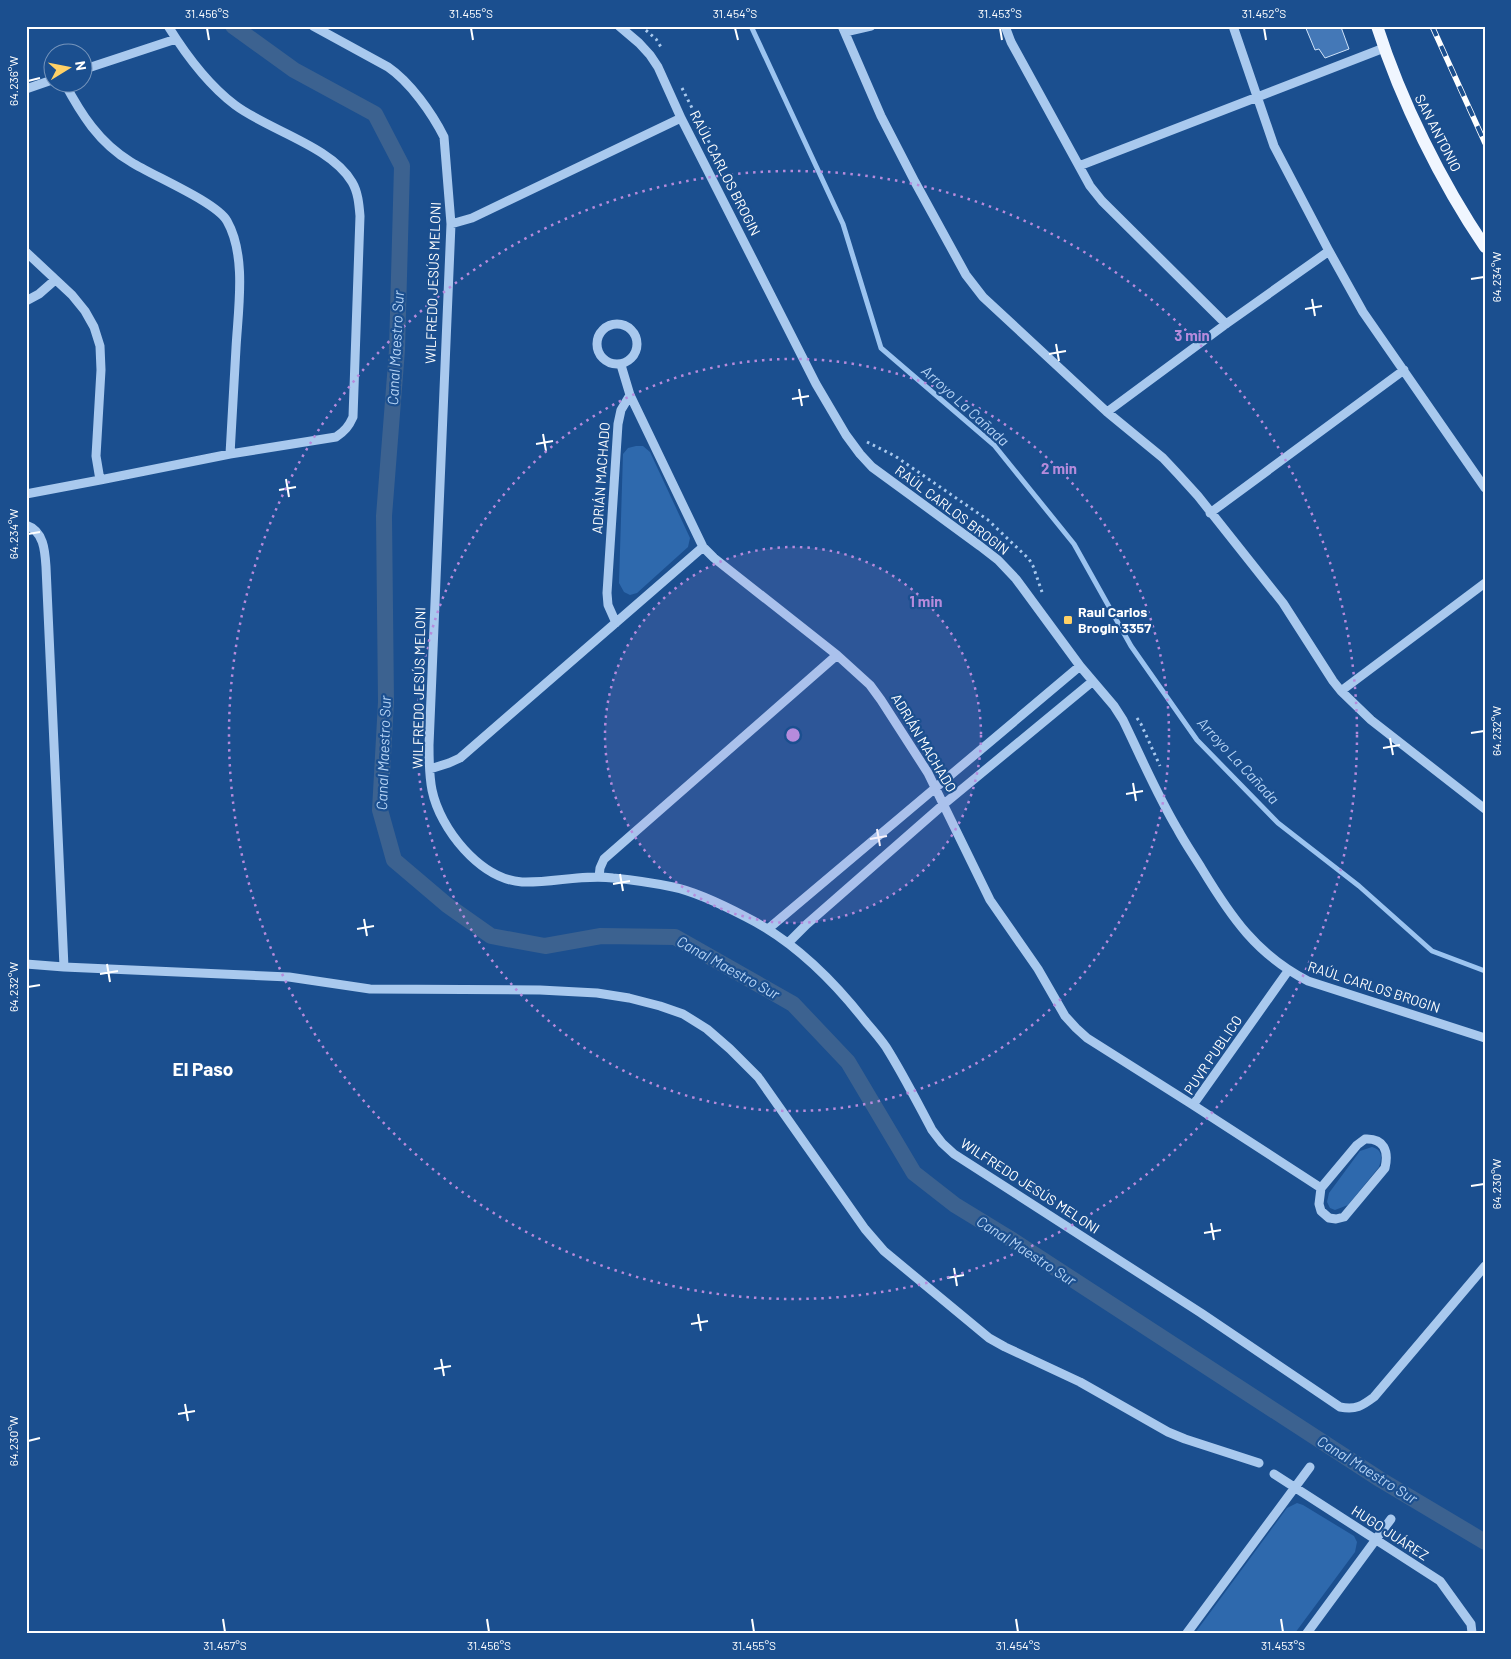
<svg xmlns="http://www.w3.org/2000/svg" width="1511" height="1659" font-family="Barlow,sans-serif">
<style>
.green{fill:#2e69ad}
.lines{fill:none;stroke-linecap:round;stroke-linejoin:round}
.stream{stroke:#9cc4f0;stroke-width:5}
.canal{stroke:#3c6290;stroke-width:16}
.building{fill:#4478b7;stroke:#cfe3fa}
.path{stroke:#a9c9ee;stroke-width:3;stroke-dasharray:2.5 4;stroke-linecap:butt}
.minor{stroke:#a9c9ee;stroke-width:9}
.major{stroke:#f0f6ff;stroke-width:12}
.rail-casing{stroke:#fff;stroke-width:5.5}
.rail{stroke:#1b4f8f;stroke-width:4;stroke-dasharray:11;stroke-linecap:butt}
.ticks{fill:none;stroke:#fff;stroke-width:2}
.ring{fill:none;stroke:#b68bdc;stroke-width:2.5;stroke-dasharray:2.5 5}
.poi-dot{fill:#ffd166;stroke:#1b4f8f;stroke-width:2}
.labels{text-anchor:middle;stroke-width:4.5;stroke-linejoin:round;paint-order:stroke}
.street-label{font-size:14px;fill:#fff;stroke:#1b4f8f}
.poi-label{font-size:14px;font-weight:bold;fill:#fff;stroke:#1b4f8f;text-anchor:start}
.water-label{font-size:15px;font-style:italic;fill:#b5d3f5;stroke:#1b4f8f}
.district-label{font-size:19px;font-weight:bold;fill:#fff;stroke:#1b4f8f}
.centre{fill:#b68bdc;stroke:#1b4f8f;stroke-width:2.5}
.ring-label{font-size:15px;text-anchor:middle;font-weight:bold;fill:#b68bdc;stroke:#1b4f8f;stroke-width:4.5;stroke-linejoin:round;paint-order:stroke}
.neatline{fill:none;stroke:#fff;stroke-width:2}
.ticks-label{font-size:12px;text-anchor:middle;fill:#fff}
</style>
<rect width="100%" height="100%" fill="#1b4f8f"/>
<path class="green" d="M636,446H643L650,452L690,538L688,547L637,593L630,595L624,592L619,583L623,454L628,448Z
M1372,1147C1383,1150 1382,1158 1379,1167L1348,1205L1335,1210L1330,1208L1327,1202L1329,1193L1360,1151Z
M1297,1503L1303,1505L1354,1536L1357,1542L1355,1552L1295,1633H1195L1287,1508Z"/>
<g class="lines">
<path class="stream" d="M751,26L843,224L881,348L994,445L1074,544L1131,646L1197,740L1278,823L1359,886L1432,951L1485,971"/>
<path class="canal" d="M233,26L294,70L375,114L402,166L397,350L384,516L386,702L380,810L394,860L447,905L491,936L545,946L601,936L675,937L793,1004L848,1062L914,1173L955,1205L1009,1238L1381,1480L1485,1542"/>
</g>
<path class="building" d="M1305,26H1336V28L1341,27L1349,49L1325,58L1319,49L1315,50Z"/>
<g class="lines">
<path class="path" d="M641,26L656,39L661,47
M682,88L723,170
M867,442L895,456L988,520L1029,559L1033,566L1042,592
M1137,718L1141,724L1160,766"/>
<path class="minor" d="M313,26L388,67C410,82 432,113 444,137L451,224L429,745C429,760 429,775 432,790C440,829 480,879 522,882C553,883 583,874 613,878C633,880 654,883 673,887C697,892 725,906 746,917C794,941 832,979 865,1021C872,1029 880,1038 886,1047C903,1074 917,1102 932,1130L942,1143L954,1154L1201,1313L1340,1407C1356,1410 1362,1406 1374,1397L1485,1266
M619,26L639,43L650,55L658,67L681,118L816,384L846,435L860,454L872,467L980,546L998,560L1016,579L1080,666L1114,706L1123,720C1141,757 1157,795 1178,830C1185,843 1194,856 1202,869C1231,917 1257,955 1308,981L1485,1038
M842,26L881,116L915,182L966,275L983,297L1107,412L1163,458L1178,474L1198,496L1283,603L1333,681L1341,691L1371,720L1485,809
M1005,26L1011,42L1090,186L1102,201L1226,324
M1233,26L1274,146L1329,251L1363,312L1485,488
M845,32L871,26
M82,70L176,39
M64,82C81,114 99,143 131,162C153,176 216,202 227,221C247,256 238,310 236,348C234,384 232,419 230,454
M26,89L52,80
M1079,166L1384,48
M451,224L472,218L681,118
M26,252L72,295L85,311L94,327L100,346L101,370L96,456L100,480L26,494
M26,301L39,294L55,280
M597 344a20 20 0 1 1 40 0a20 20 0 1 1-40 0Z
M621,365L630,395L703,547L714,558L837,655L870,685L881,700L928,773L990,900L1038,969L1065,1016L1076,1028L1087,1038L1193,1105
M1107,412L1226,324L1329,251
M100,480L230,454L336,437C345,431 349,426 353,417L360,216C359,204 358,192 352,182C331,146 268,130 235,105C207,84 186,55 168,26
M1210,513L1404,370
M26,525C44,531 45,551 46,567L64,967
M616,623L608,605L607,593L618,424L621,410L630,395
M1341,691L1485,583
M430,769L449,763L460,758L703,547
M599,877L600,868L604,859L837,655
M768,929L1080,666
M788,943L807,924L944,804L1093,681
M26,964L64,967L289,977L370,989L540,990L597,993L629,998L660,1006L683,1014L707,1029L730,1049L758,1077L865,1229L884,1251L989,1338L1005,1347L1080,1382L1168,1432L1185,1439L1259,1463
M1288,971L1193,1105L1321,1188
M1365,1139C1384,1138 1389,1151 1385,1168L1344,1217L1336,1219L1329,1218L1321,1211L1319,1204L1321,1188L1357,1145Z
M1274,1474L1440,1581L1471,1624L1472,1633
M1187,1633L1310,1467
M1307,1633L1391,1519"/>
<path class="major" d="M1377,26C1401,101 1441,182 1485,247"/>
<g class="rail-casing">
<path id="rail" d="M1432,26L1485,143"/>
</g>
<use href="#rail" class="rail"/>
</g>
<path class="ticks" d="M207,28L209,40M471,28L473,40M735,28L738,40M1000,28L1002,40M1264,28L1266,40M28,81L40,78M1471,279L1484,277M1312,299L1315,316M1305,309L1322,306M1056,344L1059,361M1049,354L1066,351M799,389L802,406M792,399L809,396M543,434L546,451M536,444L553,441M286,479L289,497M279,490L296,487M28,534L40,532M1471,733L1484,731M1390,738L1393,755M1383,748L1400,745M1133,783L1136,801M1126,794L1143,791M877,829L880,846M870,839L887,836M620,874L623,891M613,884L630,881M364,919L367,936M357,929L374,926M107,964L110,982M100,974L118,971M28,987L40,985M1471,1186L1484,1184M1211,1223L1214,1240M1204,1233L1221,1230M954,1268L957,1286M947,1278L964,1275M698,1314L701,1331M691,1324L708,1321M441,1359L444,1376M434,1369L451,1366M185,1404L188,1421M178,1414L195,1411M28,1441L40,1438M223,1619L225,1632M487,1619L489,1632M752,1619L754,1632M1016,1619L1018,1632M1281,1619L1283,1632"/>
<circle cx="793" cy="735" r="188" fill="#b68bdc" fill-opacity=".12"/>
<g class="ring">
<circle cx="793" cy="735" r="188"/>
<circle cx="793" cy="735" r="376"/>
<circle cx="793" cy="735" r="564"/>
</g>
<rect class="poi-dot" x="1063" y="615" width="10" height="10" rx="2.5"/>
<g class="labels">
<g class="street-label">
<text transform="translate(1438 133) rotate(63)" y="5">SAN ANTONIO</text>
<text transform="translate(725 173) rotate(63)" y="5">RAÚL CARLOS BROGIN</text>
<text transform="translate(433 283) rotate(-88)" y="5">WILFREDO JESÚS MELONI</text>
<text transform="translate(601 478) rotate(-86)" y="5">ADRIÁN MACHADO</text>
<text transform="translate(952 510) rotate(37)" y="5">RAÚL CARLOS BROGIN</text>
<text transform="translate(419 688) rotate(-89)" y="5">WILFREDO JESÚS MELONI</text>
<text transform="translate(924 743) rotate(59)" y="5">ADRIÁN MACHADO</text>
<text transform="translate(1374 987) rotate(18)" y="5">RAÚL CARLOS BROGIN</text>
<text transform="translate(1213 1055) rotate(-56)" y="5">PUVR PUBLICO</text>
<text transform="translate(1030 1186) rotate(33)" y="5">WILFREDO JESÚS MELONI</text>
<text transform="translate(1390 1533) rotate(33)" y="5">HUGO JUÁREZ</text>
</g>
<g class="poi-label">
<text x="1078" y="617">Raul Carlos<tspan x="1078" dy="16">Brogin 3357</tspan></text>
</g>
<g class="water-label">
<text transform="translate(396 348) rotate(-87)" y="5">Canal Maestro Sur</text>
<text transform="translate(965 406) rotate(42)" y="5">Arroyo La Cañada</text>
<text transform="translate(384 753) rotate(-88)" y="5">Canal Maestro Sur</text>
<text transform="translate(1238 761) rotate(47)" y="5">Arroyo La Cañada</text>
<text transform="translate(728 968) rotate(29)" y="5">Canal Maestro Sur</text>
<text transform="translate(1026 1251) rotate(33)" y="5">Canal Maestro Sur</text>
<text transform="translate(1367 1470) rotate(32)" y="5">Canal Maestro Sur</text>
</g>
<g class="district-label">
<text x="203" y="1076">El Paso</text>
</g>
</g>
<circle cx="793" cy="735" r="8" class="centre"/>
<g class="ring-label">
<text x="1192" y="341">3 min</text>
<text x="1059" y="474">2 min</text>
<text x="926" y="607">1 min</text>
</g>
<rect width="1511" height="1659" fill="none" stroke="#1b4f8f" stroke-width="55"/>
<g transform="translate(68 68) rotate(80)"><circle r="24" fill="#1b4f8f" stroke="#7695bc"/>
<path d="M0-4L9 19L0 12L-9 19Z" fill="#ffd166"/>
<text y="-8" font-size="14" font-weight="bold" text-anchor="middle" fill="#ffffff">N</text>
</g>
<rect x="28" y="28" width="1456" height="1604" class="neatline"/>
<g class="ticks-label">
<text x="207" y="18">31.456°S</text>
<text x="471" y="18">31.455°S</text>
<text x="735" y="18">31.454°S</text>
<text x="1000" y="18">31.453°S</text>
<text x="1264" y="18">31.452°S</text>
<text transform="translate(14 81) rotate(-90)" y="4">64.236°W</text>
<text transform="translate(1497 277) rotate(-90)" y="4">64.234°W</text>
<text transform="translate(14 534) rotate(-90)" y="4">64.234°W</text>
<text transform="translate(1497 731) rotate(-90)" y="4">64.232°W</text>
<text transform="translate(14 987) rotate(-90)" y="4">64.232°W</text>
<text transform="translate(1497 1184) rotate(-90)" y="4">64.230°W</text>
<text transform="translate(14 1441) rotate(-90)" y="4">64.230°W</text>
<text x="225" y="1650">31.457°S</text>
<text x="489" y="1650">31.456°S</text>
<text x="754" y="1650">31.455°S</text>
<text x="1018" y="1650">31.454°S</text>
<text x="1283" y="1650">31.453°S</text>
</g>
</svg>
